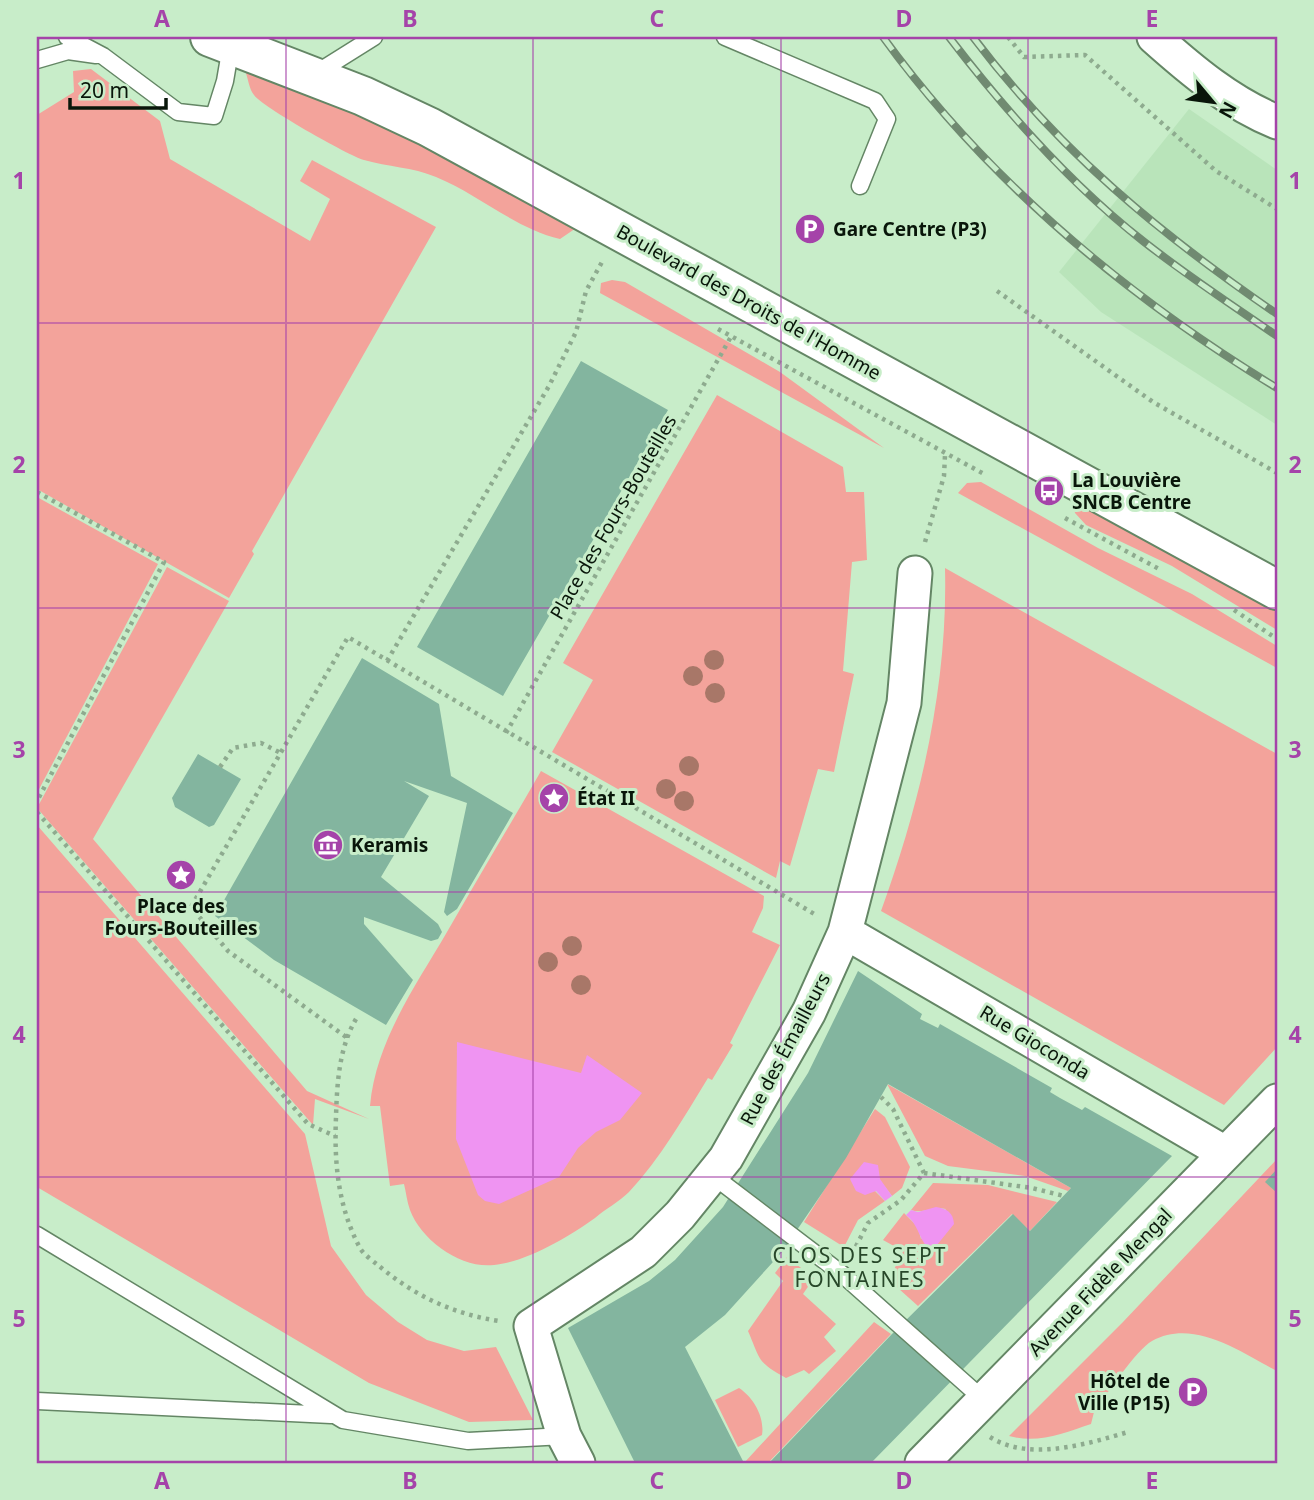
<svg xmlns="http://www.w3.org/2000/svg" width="1314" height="1500" font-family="'Noto Sans',sans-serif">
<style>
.built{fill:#b9e4ba}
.green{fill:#f3a39b}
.water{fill:#ef94f2}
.building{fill:#83b59f}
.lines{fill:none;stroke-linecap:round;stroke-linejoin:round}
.lane-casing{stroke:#648665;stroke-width:19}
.street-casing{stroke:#648665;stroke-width:37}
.primary-casing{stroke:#648665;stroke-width:42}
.path{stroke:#8eab8f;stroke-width:4.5;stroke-dasharray:3.5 5;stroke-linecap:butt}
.lane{stroke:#fff;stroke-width:16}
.street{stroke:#fff;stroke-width:33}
.primary{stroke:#fff;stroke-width:38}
.rail-casing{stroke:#708a71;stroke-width:8}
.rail{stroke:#c8edc9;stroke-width:5;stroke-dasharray:16;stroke-linecap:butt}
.tree{fill:#a87768}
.grid{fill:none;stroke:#a543a9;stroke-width:2;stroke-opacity:0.55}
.labels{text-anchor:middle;stroke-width:6;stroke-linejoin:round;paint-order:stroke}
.poi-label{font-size:19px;font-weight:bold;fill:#09160a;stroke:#c8edc9;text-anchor:start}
.street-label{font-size:19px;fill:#09160a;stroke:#c8edc9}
.neighbourhood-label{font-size:21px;letter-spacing:2px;fill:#274729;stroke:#c8edc9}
.neatline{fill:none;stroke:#a543a9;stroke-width:2.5}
.grid-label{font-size:23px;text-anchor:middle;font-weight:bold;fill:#a543a9}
</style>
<rect width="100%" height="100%" fill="#c8edc9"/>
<path class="built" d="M1189,109L1277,170V425L1101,312L1059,272Z"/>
<path class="green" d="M91,69L160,121L170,159L310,241L330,199L300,181L312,160L436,227L252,551L254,554L229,598L37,489V115L74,92L73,71Z
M245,70L392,127L582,224L560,239C516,229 478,194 436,177C412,167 388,167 364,160C349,156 261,106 254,95C249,89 248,78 245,70Z
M612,280L625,282L780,372L884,448L600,293L601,283Z
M717,395L843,467L846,492H864L867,560L852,562L843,671L854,674L834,772L818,769L790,866L780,861L776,878L552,752L593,680L563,663Z
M981,482L1098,548L1192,594L1277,646V668L958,493L967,483Z
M1072,496L1277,608V630L1172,566L1086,525L1075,513Z
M37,497L158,564L37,793Z
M167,567L229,601L93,839L307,1091L369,1119L315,1099L313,1125L37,808Z
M945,568L1277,754V1047L1224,1105L881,911C921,801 948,685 945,568Z
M541,771L764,896L763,908L752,932L780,945L730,1043L733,1045L712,1080L708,1078C684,1117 660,1159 629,1192C619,1202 605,1209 595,1218C569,1237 526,1262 494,1265C461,1269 421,1240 410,1210C407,1202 406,1192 404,1184L390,1186L380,1106H370C376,1041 415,987 447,932C478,878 510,825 541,771Z
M37,825L305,1134L331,1246L366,1295L398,1322L427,1340L464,1351L496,1347L533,1420L469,1422L369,1383L37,1187Z
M887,1084L1071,1188L1068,1191L1025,1176L948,1166L925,1156Z
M875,1109L885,1117L910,1167L902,1188L892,1196L879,1179L875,1191L885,1201L858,1220L844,1247L804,1222Z
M1277,1159V1371C1240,1352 1194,1318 1152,1341C1136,1350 1106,1395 1094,1412L1091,1424C1064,1433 1038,1444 1009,1436L1123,1322Z
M933,1183L988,1185L1057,1202L1030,1231L1012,1214L918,1306L889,1280L903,1251L883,1240L904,1213L918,1227L921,1239L946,1209C933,1206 923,1214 911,1210Z
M787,1257L814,1278L803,1294L836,1324L824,1337L836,1351L809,1374L804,1370L786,1378C757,1362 761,1361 748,1331L783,1281L775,1273Z
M874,1322L891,1334L768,1463H744Z
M739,1388C753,1397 765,1417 762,1435L738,1447L715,1400Z"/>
<path class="water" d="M457,1042L581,1073L587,1055L642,1093L620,1120L596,1132L578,1148L559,1177L499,1204L485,1201L478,1195L456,1139Z
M864,1162L878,1165L880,1179L892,1196L885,1201L876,1191L865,1195L856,1191L850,1179Z
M936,1207C947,1209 953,1212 954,1224L937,1245L927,1247C918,1236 918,1224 906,1215L911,1210L918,1212Z"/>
<path class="building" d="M581,361L668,410L503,696L417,647Z
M362,658L439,704L451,776L513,813L457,909L447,916L444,912L467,803L404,781L429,796L381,877L438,924L442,932L438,939L431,941L364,917V924L413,980L386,1025L274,960L215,916Z
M198,754L241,779L214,825L209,827L175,807L172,798Z
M858,971L922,1014L920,1019L938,1028L940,1024L1052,1088L1050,1092L1060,1098L1082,1110L1085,1107L1172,1156L871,1463H769L892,1334L1013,1214L1030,1231L1071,1188L888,1084L846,1158L782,1252L725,1315L685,1347L744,1463H635L568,1328L649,1281L675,1260L723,1207L808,1073Z
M1277,1169V1193L1265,1182Z"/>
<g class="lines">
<g class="lane-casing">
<path id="lane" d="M67,37L103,56L178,112L214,116L225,81L231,46
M725,37L875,101L887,119L860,186
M37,60L68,51L96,55
M315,74L374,37
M712,1175L842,1274L985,1401
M37,1235L343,1420L468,1441L564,1436
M37,1401L331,1415"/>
</g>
<g class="street-casing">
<path id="street" d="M1154,37C1191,70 1230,103 1277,122
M845,932L1225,1153
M578,1463L564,1436L531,1326L643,1252L680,1215L726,1158L809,1012L845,932L904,703L915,573
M922,1463L1277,1101"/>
</g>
<g class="primary-casing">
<path id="primary" d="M210,37L363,96L429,127L1277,590"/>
</g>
<path class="path" d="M1008,37L1024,57L1085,55L1216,171L1277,209
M997,291L1153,402L1277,473
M718,329L984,474
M37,492L164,562L37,801
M1065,518L1159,569
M925,542L944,476L945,455
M1234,610L1277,639
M387,661L549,386L576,332L586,291L602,262
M506,733L732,335
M220,767L233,748L261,743L281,753
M37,812L308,1124L335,1136
M356,1019C339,1048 337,1083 336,1117C334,1163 338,1207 360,1248C364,1255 373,1261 379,1266C415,1296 453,1314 499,1321
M346,1037L228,951L191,907L348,637L816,915
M924,1173L1032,1188L1064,1196
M852,1254L868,1223L901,1200L924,1173L893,1109L881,1097
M990,1437C1029,1462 1087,1444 1128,1432"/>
<use href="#lane" class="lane"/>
<use href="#street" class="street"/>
<use href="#primary" class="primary"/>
<g class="rail-casing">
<path id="rail" d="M883,37C987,180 1126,296 1277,388
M949,37C1005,110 1070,184 1143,241C1186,275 1232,305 1277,336
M973,37C1059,151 1160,234 1277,314"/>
</g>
<use href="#rail" class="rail"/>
</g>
<g class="tree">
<circle cx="714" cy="660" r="10"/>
<circle cx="693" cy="676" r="10"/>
<circle cx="715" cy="693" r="10"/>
<circle cx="689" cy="766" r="10"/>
<circle cx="666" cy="789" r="10"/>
<circle cx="684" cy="801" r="10"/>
<circle cx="572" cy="946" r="10"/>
<circle cx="548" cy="962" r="10"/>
<circle cx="581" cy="985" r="10"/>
</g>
<path class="grid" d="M286,37V1463M533,37V1463M781,37V1463M1028,37V1463M37,323H1277M37,608H1277M37,892H1277M37,1177H1277"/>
<defs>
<g id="parking-disc" transform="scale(1.575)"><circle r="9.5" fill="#a543a9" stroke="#c8edc9"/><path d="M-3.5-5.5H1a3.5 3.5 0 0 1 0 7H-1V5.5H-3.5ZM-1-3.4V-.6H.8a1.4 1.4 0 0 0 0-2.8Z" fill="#fff"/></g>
<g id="bus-disc" transform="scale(1.575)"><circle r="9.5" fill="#a543a9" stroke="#c8edc9"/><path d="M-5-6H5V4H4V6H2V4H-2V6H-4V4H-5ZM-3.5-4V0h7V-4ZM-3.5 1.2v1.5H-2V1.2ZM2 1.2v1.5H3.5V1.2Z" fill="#fff"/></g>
<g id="sight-disc" transform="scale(1.575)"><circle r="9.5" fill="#a543a9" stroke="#c8edc9"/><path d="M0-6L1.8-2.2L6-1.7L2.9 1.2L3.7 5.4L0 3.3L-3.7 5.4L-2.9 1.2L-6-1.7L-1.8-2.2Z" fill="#fff"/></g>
<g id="museum-disc" transform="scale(1.575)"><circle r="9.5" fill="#a543a9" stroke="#c8edc9"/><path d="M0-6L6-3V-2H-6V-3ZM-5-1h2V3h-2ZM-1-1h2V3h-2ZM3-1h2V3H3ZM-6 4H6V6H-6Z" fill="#fff"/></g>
</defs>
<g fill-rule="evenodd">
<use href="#parking-disc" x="810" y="229"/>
<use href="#bus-disc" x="1049" y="491"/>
<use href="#sight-disc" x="554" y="798"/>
<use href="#museum-disc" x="328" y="845"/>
<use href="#sight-disc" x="181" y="875"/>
<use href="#parking-disc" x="1193" y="1392"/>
</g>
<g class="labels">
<g class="poi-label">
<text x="833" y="236">Gare Centre (P3)</text>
<text x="1072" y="487">La Louvière<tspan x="1072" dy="22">SNCB Centre</tspan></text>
<text x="577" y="805">État II</text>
<text x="351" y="852">Keramis</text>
<text x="181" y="913" text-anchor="middle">Place des<tspan x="181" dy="22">Fours-Bouteilles</tspan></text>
<text x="1170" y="1388" text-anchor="end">Hôtel de<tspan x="1170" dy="22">Ville (P15)</tspan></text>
</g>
<g class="street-label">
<text transform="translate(749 302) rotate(29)" y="7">Boulevard des Droits de l'Homme</text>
<text transform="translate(613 517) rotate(-60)" y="7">Place des Fours-Bouteilles</text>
<text transform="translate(1035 1042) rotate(31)" y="7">Rue Gioconda</text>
<text transform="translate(785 1049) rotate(-62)" y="7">Rue des Émailleurs</text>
<text transform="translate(1100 1282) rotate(-46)" y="7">Avenue Fidèle Mengal</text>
</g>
<g class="neighbourhood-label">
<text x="860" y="1263">CLOS DES SEPT<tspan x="860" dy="24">FONTAINES</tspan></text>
</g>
</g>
<rect width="1314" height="1500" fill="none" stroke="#c8edc9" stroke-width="77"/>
<g transform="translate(1213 102) rotate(119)" stroke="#c8edc9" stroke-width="5" paint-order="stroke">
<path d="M0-5L12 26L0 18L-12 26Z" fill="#09160a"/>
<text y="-10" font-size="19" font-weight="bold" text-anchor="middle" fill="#09160a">N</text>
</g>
<path d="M70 98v10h96v-10" fill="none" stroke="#09160a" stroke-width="3.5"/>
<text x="80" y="98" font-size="21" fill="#09160a" stroke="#c8edc9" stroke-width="5" paint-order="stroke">20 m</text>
<rect x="38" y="38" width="1238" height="1424" class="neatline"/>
<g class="grid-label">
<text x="162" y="27">A</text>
<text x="410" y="27">B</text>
<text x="657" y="27">C</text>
<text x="904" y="27">D</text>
<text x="1152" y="27">E</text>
<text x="19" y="189">1</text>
<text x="1295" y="189">1</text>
<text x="19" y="473">2</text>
<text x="1295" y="473">2</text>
<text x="19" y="758">3</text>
<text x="1295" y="758">3</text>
<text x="19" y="1043">4</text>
<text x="1295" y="1043">4</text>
<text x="19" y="1327">5</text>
<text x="1295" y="1327">5</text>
<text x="162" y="1489">A</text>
<text x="410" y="1489">B</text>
<text x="657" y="1489">C</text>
<text x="904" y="1489">D</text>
<text x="1152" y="1489">E</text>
</g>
</svg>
